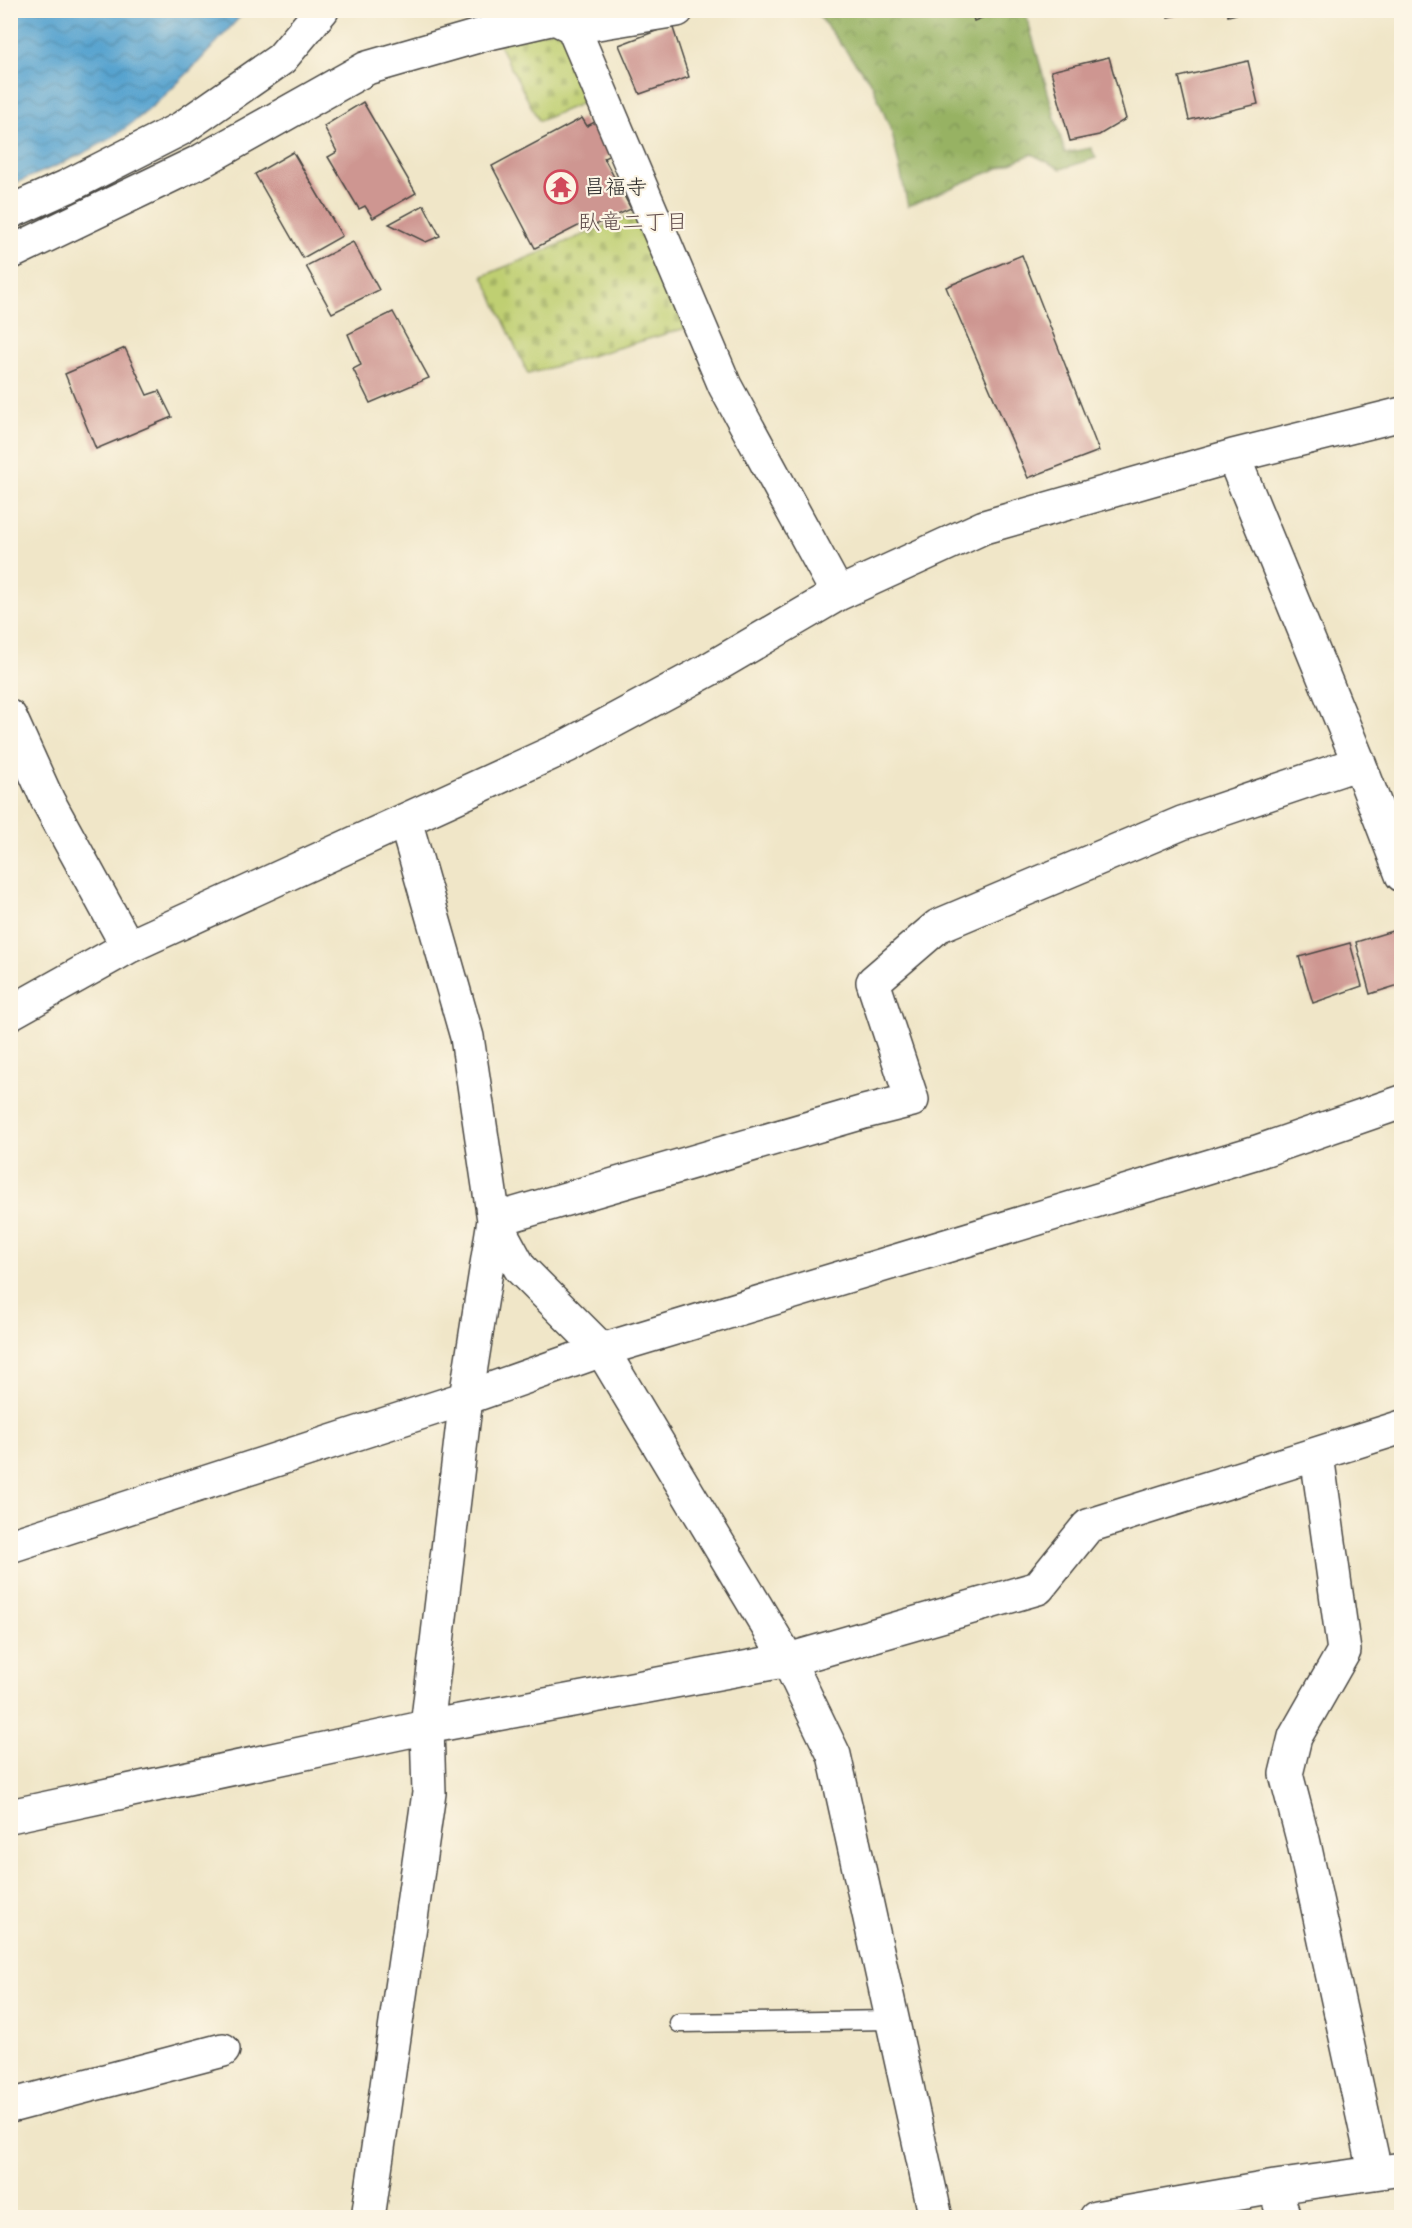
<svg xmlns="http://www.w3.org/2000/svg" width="1412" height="2228" font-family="'Gochi Hand','Klee One',sans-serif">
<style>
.forest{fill:url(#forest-crowns);stroke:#616e48;stroke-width:1.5}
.cemetery{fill:url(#cemetery-stones);stroke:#757d4e;stroke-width:1.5}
.water{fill:url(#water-waves);stroke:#40677d;stroke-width:1.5}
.building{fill:#ce9691}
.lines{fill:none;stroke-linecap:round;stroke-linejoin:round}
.lane-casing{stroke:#494743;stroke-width:21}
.street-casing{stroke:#494743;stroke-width:36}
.secondary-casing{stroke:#494743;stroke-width:36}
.lane{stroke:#fff;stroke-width:18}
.street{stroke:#fff;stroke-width:33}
.secondary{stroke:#fff;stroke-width:33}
.labels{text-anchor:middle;stroke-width:4.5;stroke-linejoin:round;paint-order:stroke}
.poi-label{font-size:21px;fill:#2b2b2b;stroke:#fcf5e5;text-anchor:start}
.neighbourhood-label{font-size:22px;fill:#64504f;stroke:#fcf5e5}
</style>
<defs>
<pattern id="forest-crowns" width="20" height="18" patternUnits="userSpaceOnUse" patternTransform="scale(1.5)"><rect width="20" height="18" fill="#97b264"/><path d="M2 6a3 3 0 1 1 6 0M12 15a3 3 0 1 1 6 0" fill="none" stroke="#7b9153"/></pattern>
<pattern id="cemetery-stones" width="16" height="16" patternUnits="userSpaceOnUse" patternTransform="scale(1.5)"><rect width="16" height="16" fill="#bfcf72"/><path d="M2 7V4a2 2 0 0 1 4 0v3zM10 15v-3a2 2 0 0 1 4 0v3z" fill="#a4b263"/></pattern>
<pattern id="water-waves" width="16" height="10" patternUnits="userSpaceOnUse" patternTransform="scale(1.5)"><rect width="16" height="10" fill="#56a3cf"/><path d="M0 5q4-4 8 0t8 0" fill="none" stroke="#4785a8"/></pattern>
</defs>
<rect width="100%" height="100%" fill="#fcf5e5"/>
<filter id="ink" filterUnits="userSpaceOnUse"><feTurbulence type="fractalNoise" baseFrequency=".0167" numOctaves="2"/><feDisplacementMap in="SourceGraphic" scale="12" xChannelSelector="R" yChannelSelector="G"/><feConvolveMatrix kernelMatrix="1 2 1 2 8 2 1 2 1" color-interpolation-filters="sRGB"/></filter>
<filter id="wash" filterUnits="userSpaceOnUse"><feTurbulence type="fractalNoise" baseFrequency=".008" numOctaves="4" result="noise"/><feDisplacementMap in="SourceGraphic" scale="24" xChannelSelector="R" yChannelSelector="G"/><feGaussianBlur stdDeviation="1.35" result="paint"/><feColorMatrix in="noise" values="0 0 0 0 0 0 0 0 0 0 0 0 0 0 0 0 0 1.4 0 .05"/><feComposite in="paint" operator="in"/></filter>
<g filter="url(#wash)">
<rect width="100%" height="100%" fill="#f0e6c8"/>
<path class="forest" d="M815,11H1025L1065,153L1091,148L1096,158L1061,169L1032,154L908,206L892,133L872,84Z"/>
<path class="cemetery" d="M561,28L592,99L539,121L498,43Z
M636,213L686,328L528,374L483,276Z"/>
<path class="water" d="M11,10H245V11C208,52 171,94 127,127C94,152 48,169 11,185Z"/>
<g id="blocks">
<path class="building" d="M971,10H1000V11L974,21Z
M1167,10H1193V12L1168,17Z
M1227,10H1248V11L1228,16Z
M672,25L689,77L640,94L619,45Z
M1109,57L1126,119L1099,135L1070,141L1051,71Z
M1248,61L1258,104L1189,120L1179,77Z
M363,102L416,193L373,218L365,206L359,209L328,157L337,152L324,126Z
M582,118L587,126L597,121L614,153L604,158L631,209L593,226L590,220L535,248L492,166Z
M293,152L342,236L303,258L255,174Z
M424,205L440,236L426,242L389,224Z
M353,242L379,290L332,313L306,266Z
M1022,255L1099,451L1028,478L946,287Z
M393,312L429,378L370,403L353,369L361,365L348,334Z
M125,348L147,395L159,391L172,417L96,449L65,374Z
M1402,928V984L1370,994L1356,942Z
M1350,943L1362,986L1313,1003L1299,957Z"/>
</g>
</g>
<g filter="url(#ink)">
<use href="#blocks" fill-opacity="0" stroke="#494743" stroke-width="1.5"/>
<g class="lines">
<g class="lane-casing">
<path id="lane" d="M679,2023L892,2020"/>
</g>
<g class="street-casing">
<path id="street" d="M573,27L677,10
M10,212L66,187L182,128L281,59L322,10
M10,253L203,160L367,68L485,34L555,18L573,27L725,386L838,594
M1233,456L1359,763L1402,875
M10,717L48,801L128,947
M10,1013L128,947L567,746L708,670L838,594L984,527L1233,456L1402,414
M494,1220L520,1268L602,1350L788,1660L834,1755L936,2218
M494,1220L864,1112L912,1100L873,982L938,926L1182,823L1359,763
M1317,1455L1344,1651L1295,1737L1286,1774L1303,1839L1375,2171
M10,1816L427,1727L788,1660L1038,1588L1088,1526L1402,1427
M10,2106L223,2050
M1275,2187L1284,2218
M368,2218L429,1793L427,1727L466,1398L494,1220L467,1037L405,820
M1096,2218L1275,2187L1402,2169"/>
</g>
<g class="secondary-casing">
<path id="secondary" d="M10,1546L466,1398L602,1350L1257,1152L1402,1102"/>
</g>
<use href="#lane" class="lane"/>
<use href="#street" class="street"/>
<use href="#secondary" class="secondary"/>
</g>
</g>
<defs>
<g id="temple-ring" transform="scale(1.725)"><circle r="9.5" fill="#fcf5e5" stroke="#d1495b" stroke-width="1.5"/><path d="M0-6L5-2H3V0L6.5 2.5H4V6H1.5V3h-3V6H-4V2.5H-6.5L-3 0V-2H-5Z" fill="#d1495b"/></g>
</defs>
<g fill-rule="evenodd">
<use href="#temple-ring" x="561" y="187"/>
</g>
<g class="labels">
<g class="poi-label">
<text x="584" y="194">昌福寺</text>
</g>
<g class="neighbourhood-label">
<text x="633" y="229">臥竜二丁目</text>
</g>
</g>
<rect width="1412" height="2228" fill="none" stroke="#fcf5e5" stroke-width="36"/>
</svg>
